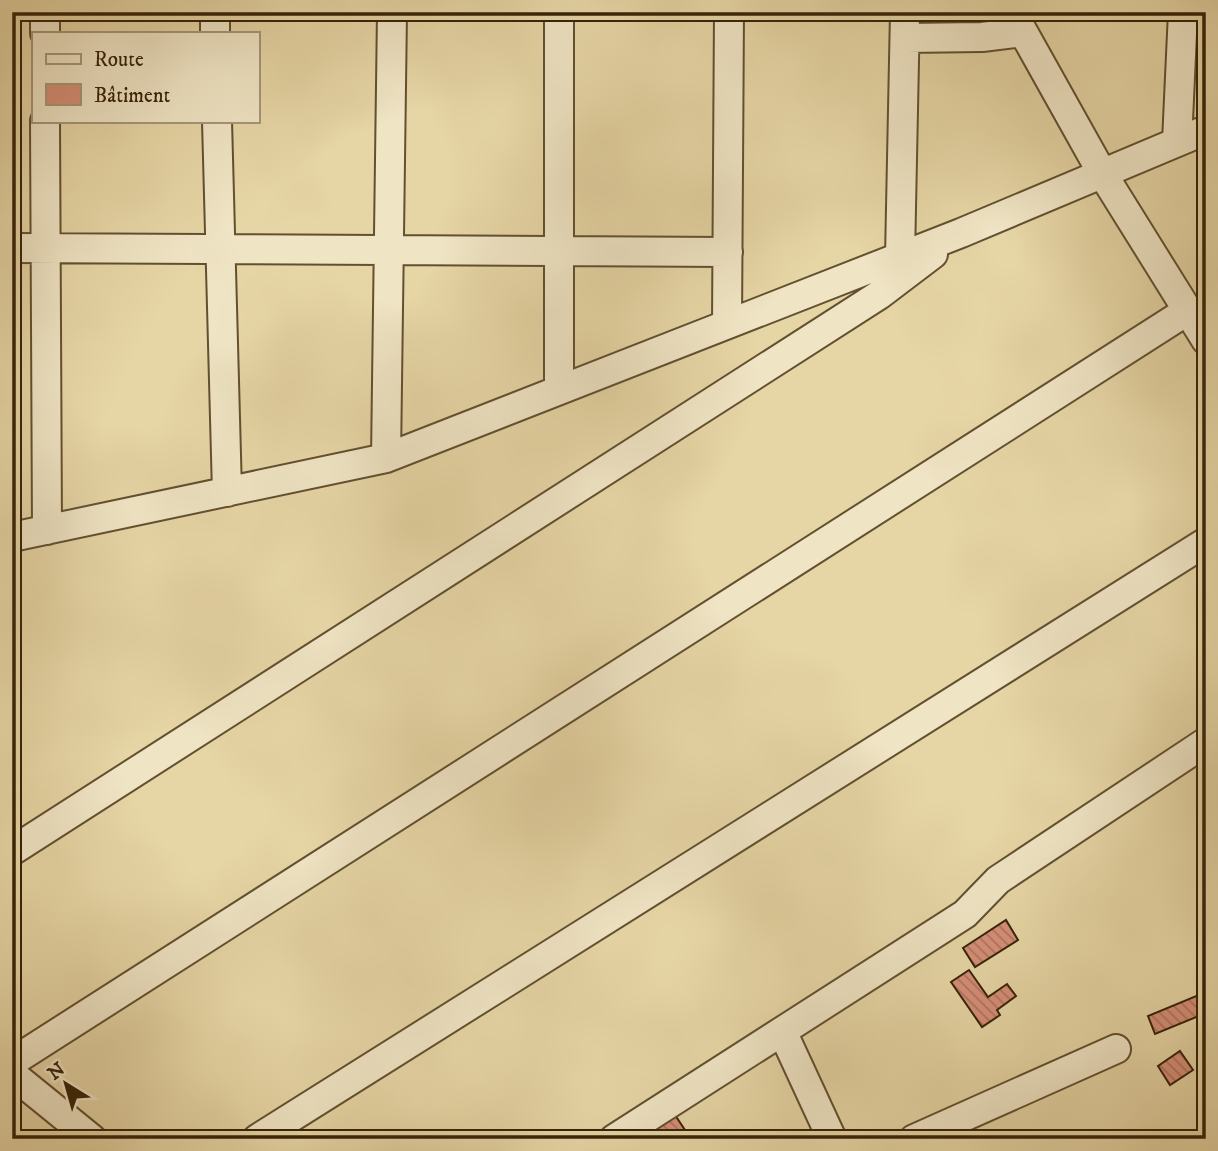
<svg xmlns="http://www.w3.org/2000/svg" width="1218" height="1151" font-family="'IM FELL DW Pica',serif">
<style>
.building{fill:url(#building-back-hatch);stroke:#362309;stroke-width:2}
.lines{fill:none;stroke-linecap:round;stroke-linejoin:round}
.minor-casing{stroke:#625030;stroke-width:32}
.minor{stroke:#efe4c4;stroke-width:28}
</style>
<defs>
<pattern id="building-back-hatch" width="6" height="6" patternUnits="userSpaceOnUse" patternTransform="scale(1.75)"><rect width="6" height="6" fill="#d68f78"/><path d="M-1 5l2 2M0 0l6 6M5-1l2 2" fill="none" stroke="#ae7461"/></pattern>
</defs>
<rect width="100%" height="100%" fill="#e6d5a5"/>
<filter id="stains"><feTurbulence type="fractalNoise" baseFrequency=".00286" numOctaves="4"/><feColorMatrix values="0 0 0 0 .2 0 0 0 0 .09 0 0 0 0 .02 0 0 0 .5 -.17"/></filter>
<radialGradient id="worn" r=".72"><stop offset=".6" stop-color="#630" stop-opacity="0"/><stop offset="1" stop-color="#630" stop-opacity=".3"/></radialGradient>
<path class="building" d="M1006,920L1018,940L975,967L963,948Z
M969,970L988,997L1007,984L1016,996L997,1010L1000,1015L982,1027L951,982Z
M1201,994L1206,1013L1155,1034L1148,1016Z
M1180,1051L1193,1070L1170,1085L1158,1066Z
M675,1115L691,1139H644L643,1137Z"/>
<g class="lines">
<g class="minor-casing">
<path id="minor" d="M45,12V33
M215,12V33
M559,12V390
M1012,12L1102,173L1206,340
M906,38L982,37L1023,32
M45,121L47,530
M217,121L227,492
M1177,142L1183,12
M12,248L728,252
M900,257L905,12
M727,324L729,12
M386,458L392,12
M12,537L386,458L961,233L1206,130
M12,851L879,295L933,254
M783,1033L832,1139
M12,1062L1187,311
M12,1074L92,1139
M257,1139L1206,542
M614,1139L965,914L998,880L1206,742
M914,1139L1116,1049"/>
</g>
<use href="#minor" class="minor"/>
</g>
<rect width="1218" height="1151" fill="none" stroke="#e6d5a5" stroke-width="42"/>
<rect x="14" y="14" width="1190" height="1123" fill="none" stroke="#362309" stroke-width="3.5"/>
<rect x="21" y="21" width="1176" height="1109" fill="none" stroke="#362309" stroke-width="2"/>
<rect x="32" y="32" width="228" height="91" fill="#efe4c4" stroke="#a59779" stroke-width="2"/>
<rect x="46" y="54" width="35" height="10" fill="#efe4c4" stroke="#a59779" stroke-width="2"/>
<text x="94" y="66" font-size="21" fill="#362309">Route</text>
<rect x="46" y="84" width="35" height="21" fill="#d68f78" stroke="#a59779" stroke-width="2"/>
<text x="94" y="102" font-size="21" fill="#362309">Bâtiment</text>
<g transform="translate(66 1084) rotate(323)" stroke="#efe4c4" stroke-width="5" paint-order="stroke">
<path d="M0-5L12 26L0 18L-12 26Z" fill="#362309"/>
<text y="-10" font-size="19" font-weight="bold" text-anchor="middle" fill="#362309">N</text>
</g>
<rect width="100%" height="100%" filter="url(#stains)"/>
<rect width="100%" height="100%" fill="url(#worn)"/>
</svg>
